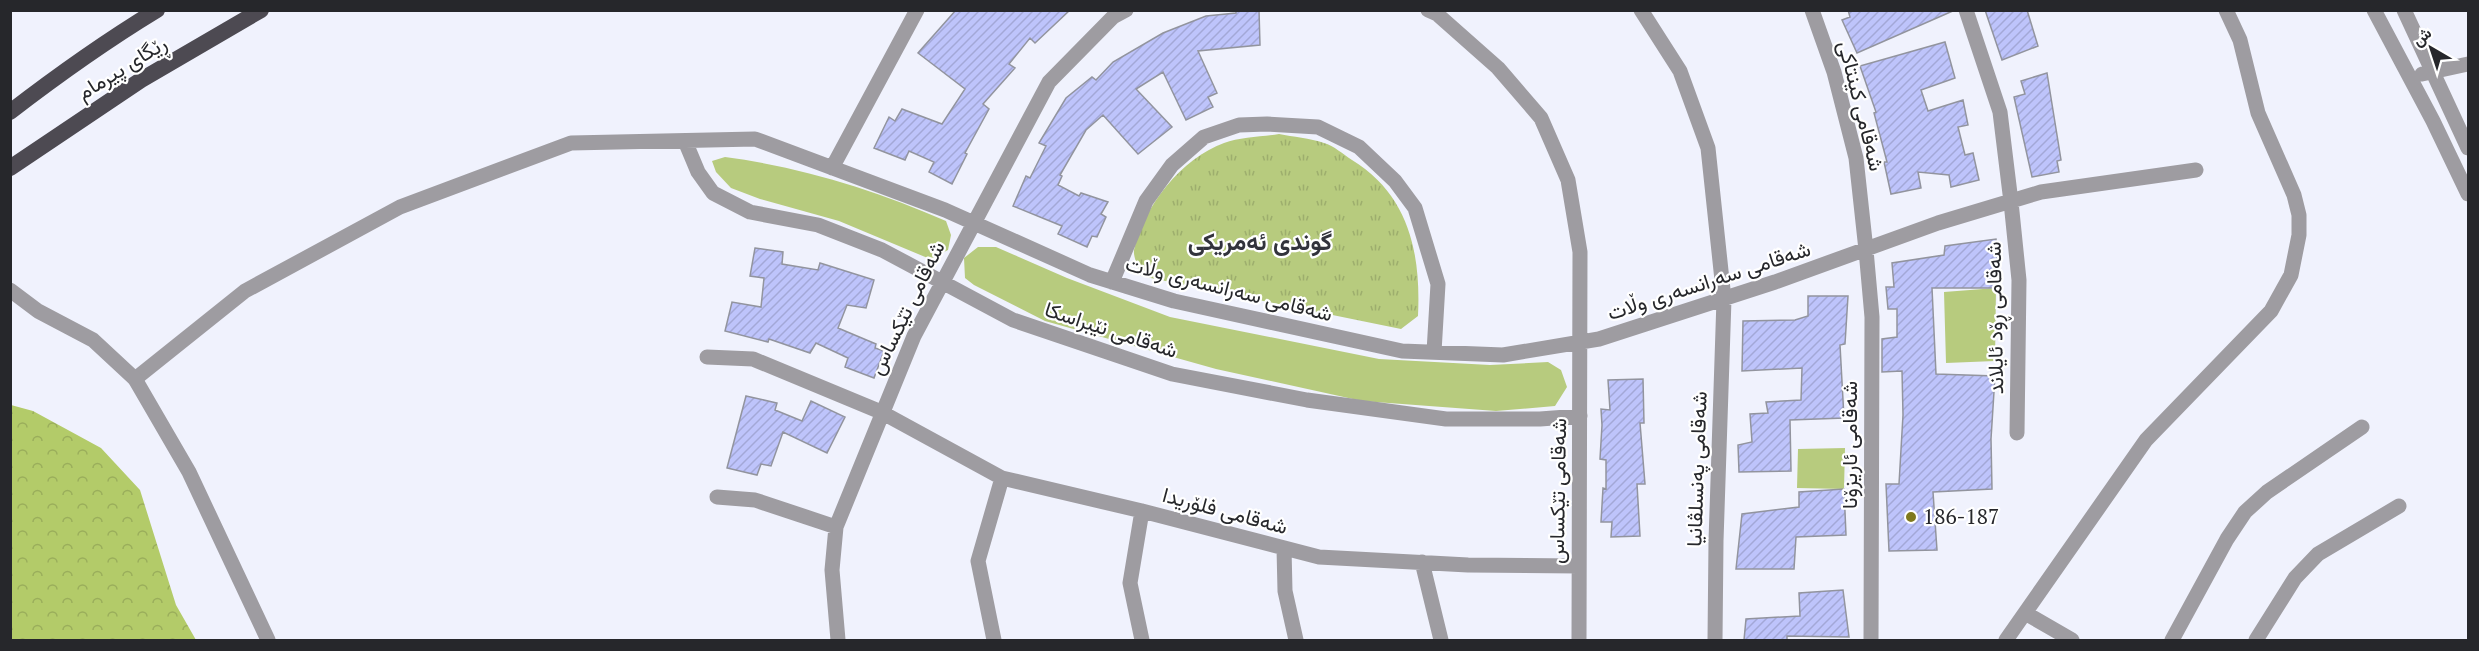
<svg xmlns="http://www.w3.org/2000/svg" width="2479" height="651" font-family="'PT Serif',Vazirmatn,serif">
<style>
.grass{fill:url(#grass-tufts)}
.forest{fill:url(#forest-crowns)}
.garden{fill:#b7cb7e}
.building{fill:url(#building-hatch);stroke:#92949e;stroke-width:1.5}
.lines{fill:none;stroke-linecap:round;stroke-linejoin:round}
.minor{stroke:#9e9ca1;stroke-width:15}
.tertiary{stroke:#9e9ca1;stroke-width:15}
.trunk{stroke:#4d4a52;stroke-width:16}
.poi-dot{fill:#7f791e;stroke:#fff;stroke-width:2}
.labels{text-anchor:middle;stroke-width:4.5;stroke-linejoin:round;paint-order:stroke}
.street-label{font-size:21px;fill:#26272b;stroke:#fff}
.poi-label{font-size:21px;fill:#26272b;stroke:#fff;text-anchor:start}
.quarter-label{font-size:24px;font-weight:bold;fill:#32333c;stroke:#fff}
</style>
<defs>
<pattern id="grass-tufts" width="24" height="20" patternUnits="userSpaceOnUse" patternTransform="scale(1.5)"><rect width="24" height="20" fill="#b7cb7e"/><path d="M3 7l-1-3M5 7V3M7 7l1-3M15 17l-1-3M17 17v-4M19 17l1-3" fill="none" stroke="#9dae6d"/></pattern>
<pattern id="forest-crowns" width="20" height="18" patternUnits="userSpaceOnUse" patternTransform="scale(1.5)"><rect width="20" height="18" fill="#b3cb69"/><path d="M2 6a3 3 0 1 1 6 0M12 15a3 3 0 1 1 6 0" fill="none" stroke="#9aae5b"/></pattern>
<pattern id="building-hatch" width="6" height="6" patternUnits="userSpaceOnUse" patternTransform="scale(1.5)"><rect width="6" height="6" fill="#bec4fb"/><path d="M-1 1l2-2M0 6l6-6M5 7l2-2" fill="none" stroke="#a3a8d7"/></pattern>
</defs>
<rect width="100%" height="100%" fill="#f0f2fd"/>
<path class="grass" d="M1279,134C1293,137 1310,138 1324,143C1334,146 1343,154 1352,160C1409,195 1421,253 1418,316L1401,329L1141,276C1139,269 1133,257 1134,250C1143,207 1182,158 1224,143C1240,137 1262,137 1279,134Z"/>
<path class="forest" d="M11,405L33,411L101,448L140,490L176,605L196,640H11Z"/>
<path class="garden" d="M725,157C801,167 876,190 946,221L951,235L948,250L930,259L839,221L760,199L731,188L716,172L712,161Z
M978,247H996L1067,278L1170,317L1379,359L1490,365L1548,362L1561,370L1567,387L1555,406L1496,411L1362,401L1216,369L1045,321L974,285L965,278L964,258Z
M1996,288L1995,361L1946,363L1944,292Z
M1845,448L1844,489L1797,488L1798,449Z"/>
<path class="building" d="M956,10H1070L1035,43L1030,38L1009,64L1015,68L983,104L989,109L965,153L967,154L952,184L929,172L934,162L909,151L905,160L874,148L889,117L895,121L902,109L942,124L965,89L918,53Z
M1236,10H1259L1260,45L1198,51L1217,93L1208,97L1213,107L1186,120L1163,72L1136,89L1172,127L1138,154L1103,115L1086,130L1060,175L1062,176L1058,185L1079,196L1081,193L1108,202L1101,214L1106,217L1097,237L1092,236L1087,247L1058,234L1062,226L1013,206L1026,176L1030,178L1046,146L1039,143L1066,98L1092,77L1096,80L1113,62L1163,33L1206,16L1236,13Z
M1848,10H1955L1857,53L1842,20L1850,17Z
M1985,10H2027L2038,46L2002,60Z
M1945,42L1955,78L1921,90L1928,111L1963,100L1968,125L1958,127L1965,155L1973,153L1979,180L1951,187L1949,175L1918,172L1921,188L1891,194L1884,162H1887L1874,113L1876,112L1860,66Z
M2047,73L2061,160L2057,161L2059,172L2032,177L2014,97L2025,94L2021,81Z
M1996,239L1999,288H1932L1936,374L1995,376L1991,439L1992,489L1933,492L1937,550L1889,551L1886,484H1899L1903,415L1902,371L1882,372V339L1897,337V309H1888L1886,287H1894L1892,263L1944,255L1945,246Z
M755,248L783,252L782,264L818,270L820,263L874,280L866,308L847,305L838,328L876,344L875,348L884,351L874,378L845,367L848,358L816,343L810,353L769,339L768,342L725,331L732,302L761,307L764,278L750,276Z
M1808,296H1848L1845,344L1840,345L1844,418L1790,420L1791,471L1739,472L1738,445L1752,442L1750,414L1768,413L1766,402L1801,400L1802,368L1742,371L1743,321L1795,320L1808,316Z
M1643,379L1644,423H1640L1645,484H1637L1640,536L1611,537L1612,522H1601L1603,488L1606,489V460L1600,459L1602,425L1601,409L1610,410L1608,380Z
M746,396L777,403L775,410L802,421L811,401L845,417L827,453L783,432L771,466L761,464L757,475L727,468Z
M1844,489L1846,535L1796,537L1794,569H1736L1742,514L1799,507V492Z
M1843,590L1849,637L1787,636V640H1744L1746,619L1800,616L1799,593Z"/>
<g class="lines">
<path class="minor" d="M1428,10L1437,14L1498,68L1541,118L1568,180L1580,252L1579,640
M1641,10L1680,71L1708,148L1724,299L1716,541L1715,640
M1812,10L1834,72L1856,158L1866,250L1872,317L1871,640
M1966,10L2000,112L2011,202L2019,280L2017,433
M2374,10L2433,121L2468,194
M2404,10L2468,148
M2422,74L2468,64
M685,141L698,172L713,193L750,212L818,225L882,250L1013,320L1172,374L1307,400L1446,419H1540L1580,416
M832,168L917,10
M1112,282L1146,201L1172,165L1204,137L1239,125L1267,124L1318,127L1359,147L1395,181L1415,208L1438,284L1434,352
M707,357L753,359L881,412L1002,478L1142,511L1319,557L1468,565L1579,566
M135,379L245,291L400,207L571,143L755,139L945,210L1090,275L1174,301L1402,351L1503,355L1599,339L1775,282L1938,223L2041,192L2196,170
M717,497L755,500L836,527
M1142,511L1130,583L1142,640
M1284,548L1285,591L1296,640
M1422,562L1441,640
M2025,613L2072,640
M838,640L832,570L836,527L914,336L1049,82L1113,17L1126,10
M994,640L978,561L1002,478
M2006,640L2146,440L2271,311L2291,275L2299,235V215L2294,195L2258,113L2240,40L2226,10
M2172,640L2227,539L2245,512L2267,492L2362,427
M2256,640L2295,578L2318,554L2399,506"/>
<path class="tertiary" d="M10,290L38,311L93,340L135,379L189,472L268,640"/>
<path class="trunk" d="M10,112C58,75 106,41 157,10
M10,168L141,80L261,10"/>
</g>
<circle class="poi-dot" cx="1911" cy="517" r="6"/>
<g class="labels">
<g class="street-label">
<text transform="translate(122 68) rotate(-32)" y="7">ڕێگای پیرمام</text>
<text transform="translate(1861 106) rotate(76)" y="7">شەقامی کینتاکی</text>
<text transform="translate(1709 281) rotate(-18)" y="7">شەقامی سەرانسەری وڵات</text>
<text transform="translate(1229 289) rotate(14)" y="7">شەقامی سەرانسەری وڵات</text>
<text transform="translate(907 308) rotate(-64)" y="7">شەقامی تێکساس</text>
<text transform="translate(1995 318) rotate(-91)" y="7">شەقامی ڕۆد ئایلاند</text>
<text transform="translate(1111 330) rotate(18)" y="7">شەقامی نێبراسکا</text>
<text transform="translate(1850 445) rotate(-90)" y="7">شەقامی ئاریزۆنا</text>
<text transform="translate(1697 469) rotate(-88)" y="7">شەقامی پەنسلڤانیا</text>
<text transform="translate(1558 491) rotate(-89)" y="7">شەقامی تێکساس</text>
<text transform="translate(1225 511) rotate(15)" y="7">شەقامی فلۆریدا</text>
</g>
<g class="poi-label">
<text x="1923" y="524">186-187</text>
</g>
<g class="quarter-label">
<text x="1260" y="250">گوندی ئەمریکی</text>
</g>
</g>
<rect width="2479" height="651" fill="none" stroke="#26272b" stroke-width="24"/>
<g transform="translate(2431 48) rotate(321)" stroke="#ffffff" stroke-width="4.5" paint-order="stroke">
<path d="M0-4.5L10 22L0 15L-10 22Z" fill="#26272b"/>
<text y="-9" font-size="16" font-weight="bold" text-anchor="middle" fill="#26272b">ش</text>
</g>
</svg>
